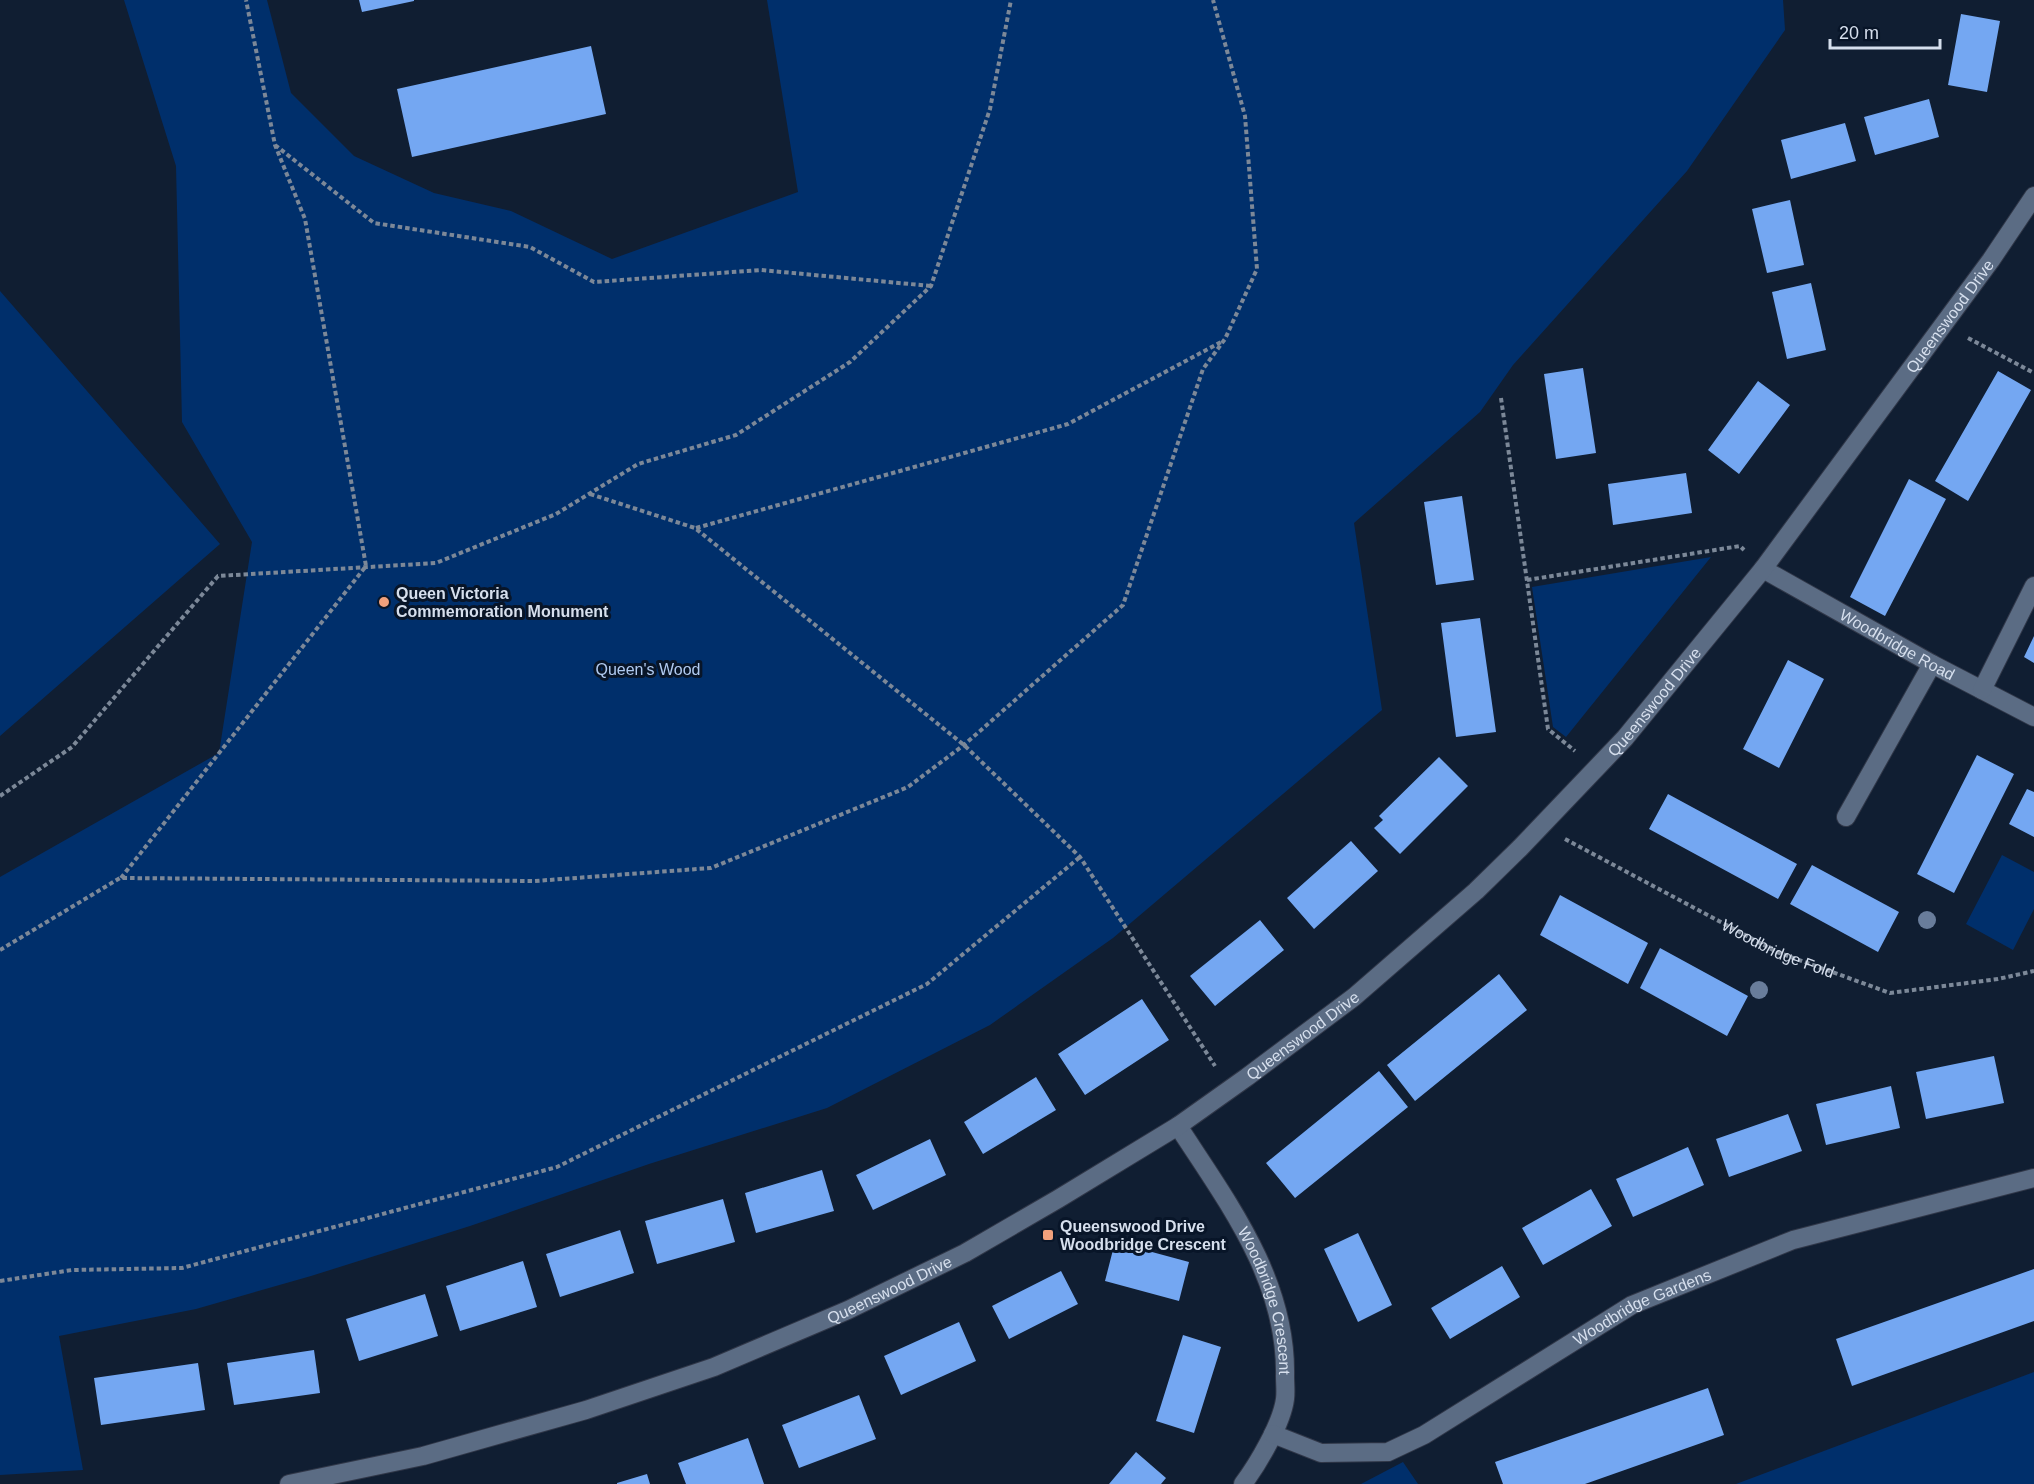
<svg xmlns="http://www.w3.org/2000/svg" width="2034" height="1484" font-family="Arial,sans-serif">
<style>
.green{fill:#002f6b}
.building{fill:#74a7f2}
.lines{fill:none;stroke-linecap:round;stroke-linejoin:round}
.minor-casing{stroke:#303748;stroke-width:20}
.tertiary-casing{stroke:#303748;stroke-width:20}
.path{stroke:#7c8898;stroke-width:4;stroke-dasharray:4.5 3;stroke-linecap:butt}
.minor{stroke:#5b6c84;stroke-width:18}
.tertiary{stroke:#5b6c84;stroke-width:18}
.tree{fill:#697d9b}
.poi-dot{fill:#f1a17c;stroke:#081528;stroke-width:2}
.labels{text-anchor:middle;stroke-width:6;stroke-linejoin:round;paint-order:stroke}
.street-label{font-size:16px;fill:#d6dfed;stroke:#081528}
.poi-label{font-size:16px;font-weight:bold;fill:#d6dfed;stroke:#081528;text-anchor:start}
.park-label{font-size:16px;fill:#b1cbf1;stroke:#081528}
</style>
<rect width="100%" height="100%" fill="#101e32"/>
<path class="green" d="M124,0H267L291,93L354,156L434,193L511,211L612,259L798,192L767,0H1783L1785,30L1687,171L1513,365L1480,412L1354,523L1382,710L1113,938L990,1025L827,1108L649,1164L470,1226L311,1276L196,1309L59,1336L83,1470L0,1475V877L219,753L252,542L182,422L176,166Z
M0,291L220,544L0,736Z
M1711,557L1566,737L1553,727L1532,587Z
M2002,855L2034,872V909L2013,950L1966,924Z
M2034,1372V1484H1736Z
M1403,1462L1418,1484H1361Z"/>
<path class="building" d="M359,0H414V1L362,12Z
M1961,14L2000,21L1987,92L1948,85Z
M591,46L606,114L412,157L397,89Z
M1929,99L1939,137L1875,155L1864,117Z
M1845,123L1856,161L1791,179L1781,140Z
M1790,200L1804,265L1767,273L1752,209Z
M1811,283L1826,350L1787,359L1772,292Z
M1583,368L1596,453L1556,459L1544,374Z
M1998,371L2031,390L1968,501L1935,481Z
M1758,381L1790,405L1739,474L1708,450Z
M1686,473L1692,513L1613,525L1608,484Z
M1909,479L1946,499L1885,616L1850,597Z
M1462,496L1474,580L1436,585L1424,502Z
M1480,618L1496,732L1456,737L1441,623Z
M2034,636V663L2024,657Z
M1788,660L1824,679L1779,768L1743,749Z
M1977,755L2014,774L1954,893L1917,874Z
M1439,757L1468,786L1400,854L1374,828L1383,820L1379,816Z
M2027,789L2034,792V837L2009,824Z
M1668,794L1797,864L1778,899L1649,829Z
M1351,841L1378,871L1314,929L1287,898Z
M1812,865L1899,912L1878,952L1790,904Z
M1560,895L1648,943L1628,984L1540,935Z
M1260,920L1284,950L1215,1006L1190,976Z
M1660,948L1748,996L1727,1036L1640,988Z
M1499,974L1527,1010L1415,1101L1387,1065Z
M1142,999L1169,1040L1085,1095L1058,1054Z
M1994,1056L2004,1103L1926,1119L1916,1072Z
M1379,1071L1408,1107L1295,1198L1266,1163Z
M1036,1077L1056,1110L983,1154L964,1122Z
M1891,1086L1900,1128L1826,1145L1816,1104Z
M1788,1114L1802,1151L1729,1177L1716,1139Z
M930,1139L946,1175L873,1210L856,1175Z
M1688,1147L1704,1185L1633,1217L1616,1179Z
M822,1170L834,1211L756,1233L745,1193Z
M1591,1189L1612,1226L1543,1265L1522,1228Z
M723,1199L735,1242L657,1264L645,1221Z
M620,1230L634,1273L560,1297L546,1254Z
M1358,1233L1392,1305L1358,1322L1324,1249Z
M1115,1242L1189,1262L1179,1301L1105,1281Z
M523,1261L537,1307L460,1331L446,1286Z
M1502,1266L1520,1297L1450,1339L1431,1308Z
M2034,1269V1321L1852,1386L1836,1339Z
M1061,1271L1078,1304L1009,1339L992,1306Z
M425,1294L438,1336L359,1361L346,1319Z
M959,1322L976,1361L901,1395L884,1356Z
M1183,1335L1221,1347L1194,1433L1156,1421Z
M314,1350L320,1393L234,1405L227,1363Z
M198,1363L205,1410L101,1425L94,1378Z
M1708,1388L1724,1435L1585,1484H1503L1495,1462Z
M859,1395L876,1439L799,1468L782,1425Z
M748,1438L764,1484H686L678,1463Z
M1136,1452L1166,1478L1161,1484H1109Z
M647,1474L650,1484H617V1483Z"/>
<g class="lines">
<g class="minor-casing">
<g id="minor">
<path id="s2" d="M1763,569L1932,664L2034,717"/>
<path d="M1982,690L2034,586"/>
<path d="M1846,817L1932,664"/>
<path id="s3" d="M1178,1126C1228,1203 1287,1280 1285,1376C1285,1384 1286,1392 1285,1399C1282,1423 1258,1464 1243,1484"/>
<path id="s4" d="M1273,1434L1321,1453L1388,1452L1424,1435L1632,1305L1793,1240L2034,1178"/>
</g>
</g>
<g class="tertiary-casing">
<g id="tertiary">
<path id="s5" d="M289,1484L423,1456L586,1410L714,1367L848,1310L965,1253L1058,1199L1178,1126L1247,1077L1354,997L1476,891L1520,848L1625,738L1763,569L1991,260L2034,196"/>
</g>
</g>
<g class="path">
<path d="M275,145L374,223L530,247L594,282L761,270L931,286"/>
<path d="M1968,338L2034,373"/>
<path d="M1501,398L1548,729L1575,751"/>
<path d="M590,494L695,528L964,745L1080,857L1215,1066"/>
<path d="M696,528L1068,424L1223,341"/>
<path d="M1527,580L1740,546L1744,550"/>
<path d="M0,796L72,747L218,576L436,563L556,514L638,464L736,435L850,362L931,286L990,109L1011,0"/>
<path id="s1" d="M1565,839L1777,952L1890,993L1998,979L2034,971"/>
<path d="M121,878L366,566L305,219L275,145L246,0"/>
<path d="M0,950L120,878L535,881L711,868L908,787L964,745L1123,605L1203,369L1225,339L1257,269L1245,116L1213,0"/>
<path d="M0,1281L72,1270L182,1268L557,1167L927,984L1080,857"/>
</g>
<use href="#minor" class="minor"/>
<use href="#tertiary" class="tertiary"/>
</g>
<g class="tree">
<circle cx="1927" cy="920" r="9"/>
<circle cx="1759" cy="990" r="9"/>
</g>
<g class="poi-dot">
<circle cx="384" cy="602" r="6"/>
<rect x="1042" y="1229" width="12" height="12" rx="3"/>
</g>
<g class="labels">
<g class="street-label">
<text dy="6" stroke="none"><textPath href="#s5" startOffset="2091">Queenswood Drive</textPath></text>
<text dy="6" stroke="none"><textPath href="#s2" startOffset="154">Woodbridge Road</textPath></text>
<text dy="6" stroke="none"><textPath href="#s5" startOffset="1605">Queenswood Drive</textPath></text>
<text dy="6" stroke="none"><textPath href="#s1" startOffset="240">Woodbridge Fold</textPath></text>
<text dy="6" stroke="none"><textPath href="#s5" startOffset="1119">Queenswood Drive</textPath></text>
<text dy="6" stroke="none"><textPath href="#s5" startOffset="633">Queenswood Drive</textPath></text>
<text dy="6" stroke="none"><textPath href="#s3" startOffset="198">Woodbridge Crescent</textPath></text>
<text dy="6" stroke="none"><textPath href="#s4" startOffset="412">Woodbridge Gardens</textPath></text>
</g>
<g class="poi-label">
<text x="396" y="599">Queen Victoria<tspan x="396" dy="18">Commemoration Monument</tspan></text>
<text x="1060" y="1232">Queenswood Drive<tspan x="1060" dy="18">Woodbridge Crescent</tspan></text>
</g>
<g class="park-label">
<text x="648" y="675">Queen's Wood</text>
</g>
</g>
<path d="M1830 39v9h110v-9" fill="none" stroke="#d6dfed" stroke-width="3"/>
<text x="1839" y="39" font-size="18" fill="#d6dfed" stroke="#081528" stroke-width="4.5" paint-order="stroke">20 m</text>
</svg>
